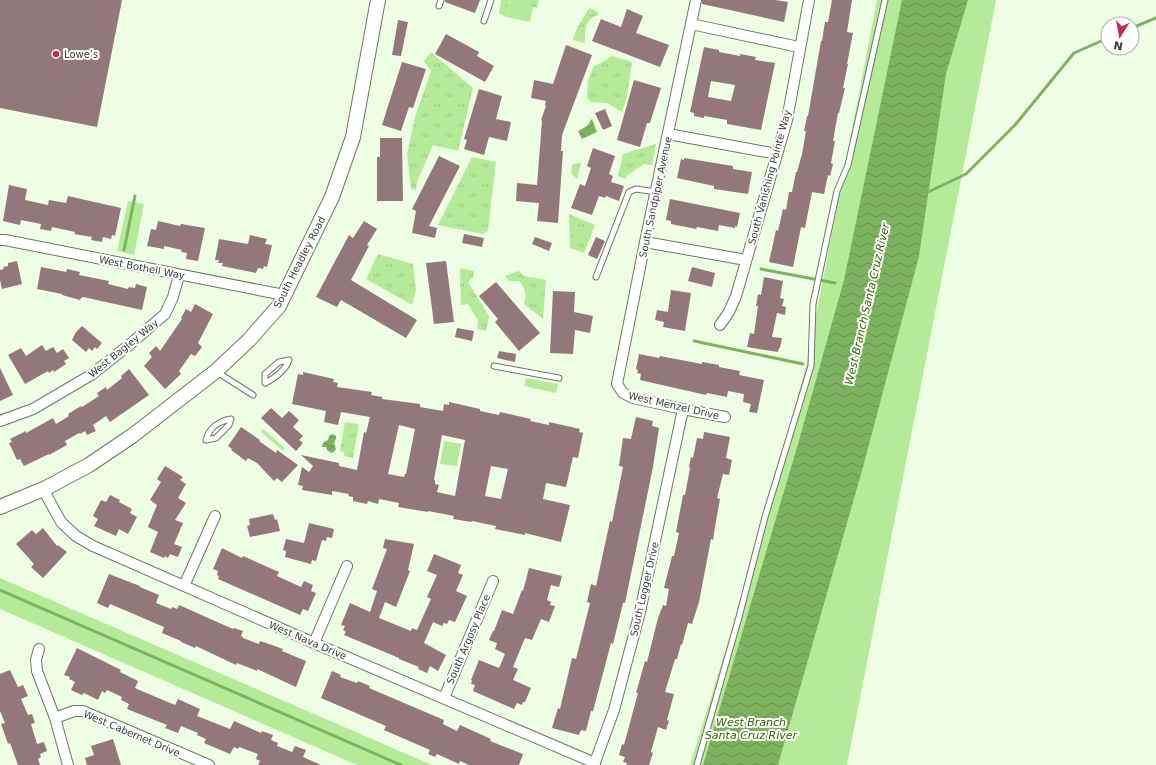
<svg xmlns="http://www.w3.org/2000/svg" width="1156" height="765" font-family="'DejaVu Sans',sans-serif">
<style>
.grass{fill:url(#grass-tufts)}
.park{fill:#b5eb98}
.water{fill:url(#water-waves)}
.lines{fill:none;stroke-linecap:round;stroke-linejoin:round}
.stream{stroke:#7db35e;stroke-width:3}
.building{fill:#94777a;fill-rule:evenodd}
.lane-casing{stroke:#697862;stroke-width:7}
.street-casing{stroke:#697862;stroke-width:12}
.secondary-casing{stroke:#697862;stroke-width:16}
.lane{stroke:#fff;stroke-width:5}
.street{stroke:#fff;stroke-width:10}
.secondary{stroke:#fff;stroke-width:14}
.poi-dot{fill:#bf2f54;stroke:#fff;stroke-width:1.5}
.labels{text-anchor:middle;stroke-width:4;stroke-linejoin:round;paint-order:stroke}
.poi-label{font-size:10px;fill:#363c33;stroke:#fff;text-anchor:start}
.street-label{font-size:10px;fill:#363c33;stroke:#fff}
.water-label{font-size:11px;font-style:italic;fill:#2f6003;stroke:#fff}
</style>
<defs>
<pattern id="grass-tufts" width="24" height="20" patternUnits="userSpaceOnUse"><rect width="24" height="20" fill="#b5eb98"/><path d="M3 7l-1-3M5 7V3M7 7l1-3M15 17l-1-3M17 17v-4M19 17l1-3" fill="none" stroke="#9cca83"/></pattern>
<pattern id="water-waves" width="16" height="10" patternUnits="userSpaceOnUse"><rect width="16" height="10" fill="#7db35e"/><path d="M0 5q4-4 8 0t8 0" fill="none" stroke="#67934e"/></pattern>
</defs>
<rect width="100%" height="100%" fill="#edfee5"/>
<path class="grass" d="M501,0H539L537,8L509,2L506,17L499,13Z
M589,8L598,12V15C585,18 585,32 585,43L573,40L576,30Z
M431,52L473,88L458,151L433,145L417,182L416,190L411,189L407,154L415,117L431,71L424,61Z
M612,56L632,62L627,97L622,112L607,103L591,102L587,98L588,81L594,66L606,60Z
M656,144L652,165L644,164L628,175L625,179L618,176L623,154Z
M472,157L496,162L488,231L483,234L438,225Z
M577,163H581L577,179L571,173L572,165Z
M569,214L595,225L584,253L570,248Z
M378,254L413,264L416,290L412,305L366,279Z
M460,268L474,271L473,277L468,282L489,316L486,331L477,329L478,320L468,304L461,305Z
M519,271L524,276L546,280L543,319L524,304C527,295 526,289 519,281H509L505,276Z
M345,422L359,424L353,458L344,456V452L340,451Z
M263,429L285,448L283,451L261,432Z"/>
<path class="park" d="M877,0H996L847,765H690L758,545L807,362Z
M509,2L533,7L530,22L506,17Z
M128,201L144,204L134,255L117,251Z
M526,378L558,384L556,393L524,386Z
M444,441L461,444L457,466L440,464Z
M0,578L432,765H357L0,609Z"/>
<path class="water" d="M902,0H968L946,74L919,256L863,467L778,765H703L798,444L844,280Z
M592,119L597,132L582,139L578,131L587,126L590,122V121Z
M332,434L336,436V439L334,443L336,449L334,452L331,453L327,450L326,447H322C322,443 325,441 328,440L329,436Z"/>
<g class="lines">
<path class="stream" d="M1132,28L1156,18
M926,193L966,174L1015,125L1074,53L1108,38
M124,250L135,196
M761,269L835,283
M694,341L803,364
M0,590L401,765"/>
</g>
<path class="building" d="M0,0H122L97,127L0,108Z
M445,0H480L475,13L445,2Z
M702,0H775L788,2L784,22L702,4Z
M832,0H852L847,32L853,33L847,64H848L843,88H845L839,113H838L833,141H835L831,163L833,164L830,176L828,175L824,194L812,192L805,228L801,227L793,267L769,262L776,230L778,231L783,209L786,210L789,192H792L796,172H797L802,154L806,131H804L807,116H808L821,41H822L825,22H828Z
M627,9L643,16L636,33L669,45L660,67L592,41L601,19L621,27Z
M398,20L408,22L401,56L392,55Z
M446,34L479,52L477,56L494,66L485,82L435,54Z
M566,45L592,55L562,135L561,151H563L558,223L537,221L539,203L516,201L517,183L537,185L542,121L541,120L546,106L545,105L546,101L531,98L534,80L553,84Z
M704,47L719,50V52L740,56V54L756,57L755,60L775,63L761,130L727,124V120L704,116V118L694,116V113L690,112ZM711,81L735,85L731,101L708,97Z
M402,62L426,69L413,108L409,107L401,131L382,125Z
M634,80L661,88L650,123H647L640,147L617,140Z
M479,89L502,96L496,119L511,122L507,141L489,137L484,155L464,149L467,140L464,139Z
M605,109L612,126L603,130L595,113Z
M380,138H402L403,201H377V157H380Z
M593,148L615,156L609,174L613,176L611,182L624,186L619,201L606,196L605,198L599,196L592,215L571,208L580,184L585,186L591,168L587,166Z
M439,156L460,166L429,226L437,228L435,238L412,233L416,211L412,209Z
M684,158L733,166V169L752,172L748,194L714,189V186L677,178L681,159L684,160Z
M9,185L27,189L25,200L48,205L49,200L66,203L68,196L121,208L115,236L112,235L111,239L103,237L102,242L91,240L92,237L74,234L75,232L52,227L51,231L40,229L41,224L21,220L20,225L3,221Z
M670,199L740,213L737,227L735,226V228L719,225L718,231L697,227L696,229L671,224V221L666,220Z
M158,221L180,226L181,224L205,228L198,261L186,259L187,253L181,252L182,250L164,246V249L147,246L151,229L156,230Z
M364,221L377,229L367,245L369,246L351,280L417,320L406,338L341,300L337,307L316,297L349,235L353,238Z
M464,234L484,238L482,247L462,243Z
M250,235L267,239L265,244L272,245L267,267L264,266L263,269L258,268L256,273L222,266L223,263H218L219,260H215L219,239L248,244Z
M535,237L552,243L549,251L532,244Z
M596,237L605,241L597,259L588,255Z
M17,261L22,284L2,289L0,280V270L4,269L3,267L8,266V263Z
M446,261L454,322L434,324L426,263Z
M41,267L66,272L67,269L80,272L79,275L109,281L108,284L128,289L129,287L135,288L136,284L147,287L142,310L83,297L81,298L80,300L62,295V294L37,289Z
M692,267L715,273L712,287L688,281Z
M764,277L783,281L780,298L784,299L782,306L786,307L785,315L777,313L772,337L782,338L780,348H779L778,352L747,347L750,333L754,334L758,306H756L758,294L761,295Z
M496,282L540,333L519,351L495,322L498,319L479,296Z
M671,290L691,293L685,331L663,327L664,322L655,320L657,310L668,312Z
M553,291L575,292L574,312L593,316L590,333L575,330L573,354L550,353Z
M195,304L213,314L198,343L202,347L195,356L191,354L179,371L181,374L165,389L144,366L152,357L149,353L156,346L160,351L182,319L181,318L186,309L191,312Z
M82,326L102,343L97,349L95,347L92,351L89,348L86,352L72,340L76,332Z
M457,328L474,331L472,341L455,337Z
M42,345L46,351L53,347L57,353L63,349L69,358L64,361L66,364L54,372L53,370L49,373L48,371L25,384L8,355L21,348L26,356Z
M499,351L516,354L515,362L497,358Z
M639,354L659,358L660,356L702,364V362L719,365V367L740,371L739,375L764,380L757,413L749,412L751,404L743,402L744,394L728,391L727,397L707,393L706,395L640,380L641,374L637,373L638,370L636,369Z
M0,368L13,395L0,401Z
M129,369L149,395L110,422L106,416L93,425L96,431L87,435L85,431L80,434L79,433L65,441L67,445L49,455V454L24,466L20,459L17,460L9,443L12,442L10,439L26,431V433L53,418L56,424L69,416L68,414L81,406L82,407L99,396L97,393L106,387L107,390L122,378L121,376Z
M303,372L334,379L333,382L338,383L337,387L372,392L371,395L382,397V399L420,404V407L443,411L444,404L449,405V402L480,409V411L499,415L500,412L531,419L530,421L549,425V422L580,429L579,432L583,433L578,458L573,457L566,487L546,483L543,499L570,505L561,542L525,533V535L495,529L496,526L472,521L471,522L453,519L454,516L428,511V512L398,507L399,503L379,499L378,504L368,501L367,504L353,501V497L348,496L349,494L332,491V495L302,490L303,486L298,485L302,467L309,472L313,466L301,455L339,463V466L357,470L364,432L366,433L370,417L341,412L338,425L324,422L326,411L292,404L298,374L303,375ZM399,425L415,429L406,474H405L404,477L388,474ZM442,435L465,440L455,496L437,492L439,485L435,484V480H434ZM491,466L508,469L501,499L485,496Z
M271,408L282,418L289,411L299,420L293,427L303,436L299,440L303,443L296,451L261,418Z
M636,417L653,421L652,426L659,428L653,467L625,603H623L613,644L611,643L593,711H591L586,731L581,730L579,735L552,728L558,708L560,709L572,658L576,659L590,603L587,602L591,584L596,586L610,521L612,522L623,467L619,466L623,438L631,439Z
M241,427L260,440L259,441L276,453L277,450L298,465L282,482L277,478L274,481L257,463L248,458L246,461L231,450L232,449L228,446Z
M704,432L730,437L726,458L732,460L729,475L723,474L717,498L720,499L716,521L713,540L711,539L699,602L692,624L688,623L682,645L681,644L677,659H675L665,692L674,694L667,720L669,721L666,730L658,727L651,752L653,753L649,765H626L627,763L623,762L625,757L619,755L622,744L624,745L638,693H636L645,661L647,662L658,618L663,605L666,606L669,589L664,588L672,556H674L679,533L676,532L683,495H685L690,468L689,467L691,457L693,458L697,438L703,439Z
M165,466L183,477L180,480L186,484L178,498L186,503L175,520L183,523L174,544L182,547L178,557L170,554L168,558L165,556L164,558L150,552L158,532L148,527L157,505L150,500L161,482L157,479Z
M110,495L120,500L119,502L132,509L130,513L137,517L128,534L119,529L116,536L94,526L98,519L93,516L101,500L106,502Z
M273,514L275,520L277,519L280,531L250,537L247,526L250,525L249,519Z
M309,523L334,529L332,538L327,537L326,541L322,540L316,561L312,560L311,564L285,557L286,551L283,550L286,539L304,543Z
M43,528L57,546L58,545L67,552L43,578L31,567L34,564L16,544L32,530L36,534Z
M385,539L414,544L408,570L410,571L396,607L385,602L379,618L411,631L412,628L417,630L431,599L427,597L437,575L427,571L434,554L461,565L458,573L463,575L456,591L467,596L455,622L449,620L447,624L444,623L442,626L433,622L424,643L446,655L438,671L430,666L427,673L418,669L419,667L399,659V658L344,635L346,632L343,630L345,626L341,625L350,603L370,612L377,591L372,589L387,549L383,548Z
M222,548L242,558L243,556L279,572L277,576L301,587L304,581L313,585L311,591L316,593L308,611L303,609L300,615L218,579L219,576L217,575L218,571L213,569Z
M529,568L562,576L559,587L551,585L547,600L551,602L550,605L555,606L549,622L541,619L532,640L525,638L513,667L518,669L513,680L531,688L525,702H523L522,705L517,703L514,709L473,691L475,685L471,684L472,681L471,680L479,660L499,668L505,654L495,649L497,643L489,640L493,631H494L502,610L513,614L522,590L523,591Z
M109,574L140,586V587L159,595L156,603L171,609L172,607L177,609L179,605L233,629L234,628L243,631L241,636L243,637V638L259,644L260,641L272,645L283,649L282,651L306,661L296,687L257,669V671L237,663L236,665L196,646L195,648L181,642V641L162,633L164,627L129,612L110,604L108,608L97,603Z
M77,648L121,670L120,672L138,681L135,688L144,692L175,705L178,699L200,709L197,716L230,729L234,721L261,733L262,731L273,735L271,740L278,743L277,746L292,752L295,746L306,750L303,757L321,765H258L260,761L256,759L258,754L239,747L238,749L234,747L230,754L204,743L206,739L197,735L198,733L181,726L178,733L165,728L167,725L127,709L129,704L121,700L122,697L107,690L105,693L102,691L98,700L84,693L82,695L71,690L75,682L69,679L70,677L64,675Z
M10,670L18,687L23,685L28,696L21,699L28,715L32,714L35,723L31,724L37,744L44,742L47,751L40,754L41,757L38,759L40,765H18L10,743L8,744L1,724L5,723L0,711V674Z
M332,671L341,675L340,677L357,683L358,681L370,686L369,688L444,720L443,724L457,731L460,725L491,739L490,741L523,754L519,765H469L460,761L459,764L437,754L435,757L428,754L430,750L384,730L386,726L321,698Z
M113,739L121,765H87L85,758L94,755L91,746Z"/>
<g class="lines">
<g class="lane-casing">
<path id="lane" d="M439,6L441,0
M484,21L491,0
M596,277L629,192L636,189L656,192
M289,360C285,371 275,378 265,383V374L279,362Z
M494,366L559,378
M217,372L253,395
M231,419L229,425L216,438L206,440C209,428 219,421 231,419Z
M697,765L739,617L765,517L811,366L813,304L837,191L848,165L885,0"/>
</g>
<g class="street-casing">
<path id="street" d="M696,0L645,242L617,384L623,393L633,398L683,409L725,417
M691,24L799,47
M668,134L777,154
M0,240H5L284,295
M645,242L746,260
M720,325L729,312L736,296L787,120L809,0
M0,421L33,409L91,375L128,346L165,314L173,297L179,275
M43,489L61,522L76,536L93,546L314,643L595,763
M184,586L215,516
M314,643L347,566
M39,649L36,660L37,671L55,718L68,765
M444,698L493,581
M55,718L74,711H83L209,765
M594,765L614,710L640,612L683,409"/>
</g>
<g class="secondary-casing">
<path id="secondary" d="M0,507L46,488L89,465L132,436L216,371L249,340L279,306L332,197L353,137L378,0"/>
</g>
<use href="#lane" class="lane"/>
<use href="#street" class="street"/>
<use href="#secondary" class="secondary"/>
</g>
<circle class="poi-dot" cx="56" cy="54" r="4"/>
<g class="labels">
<g class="poi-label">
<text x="64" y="58">Lowe’s</text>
</g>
<g class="street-label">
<text transform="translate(769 177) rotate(-75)" y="4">South Vanishing Pointe Way</text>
<text transform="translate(655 197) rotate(-78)" y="4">South Sandpiper Avenue</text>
<text transform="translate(299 262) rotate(-63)" y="4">South Headley Road</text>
<text transform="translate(142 267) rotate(11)" y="4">West Bothell Way</text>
<text transform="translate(123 348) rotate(-39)" y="4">West Bagley Way</text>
<text transform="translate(674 405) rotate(13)" y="4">West Menzel Drive</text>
<text transform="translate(644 589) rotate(-77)" y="4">South Logger Drive</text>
<text transform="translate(468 639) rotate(-67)" y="4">South Argosy Place</text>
<text transform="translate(308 640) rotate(23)" y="4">West Nava Drive</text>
<text transform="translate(132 733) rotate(23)" y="4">West Cabernet Drive</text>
</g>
<g class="water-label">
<text transform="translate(867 304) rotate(-77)" y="4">West Branch Santa Cruz River</text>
<text x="751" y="726">West Branch<tspan x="751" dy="13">Santa Cruz River</tspan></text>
</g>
</g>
<g transform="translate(1120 36) rotate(191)"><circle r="19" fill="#ffffff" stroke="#afb1ad"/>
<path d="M0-3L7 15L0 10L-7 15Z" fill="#bf2f54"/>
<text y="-6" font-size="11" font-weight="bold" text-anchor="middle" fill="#363c33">N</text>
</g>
</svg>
